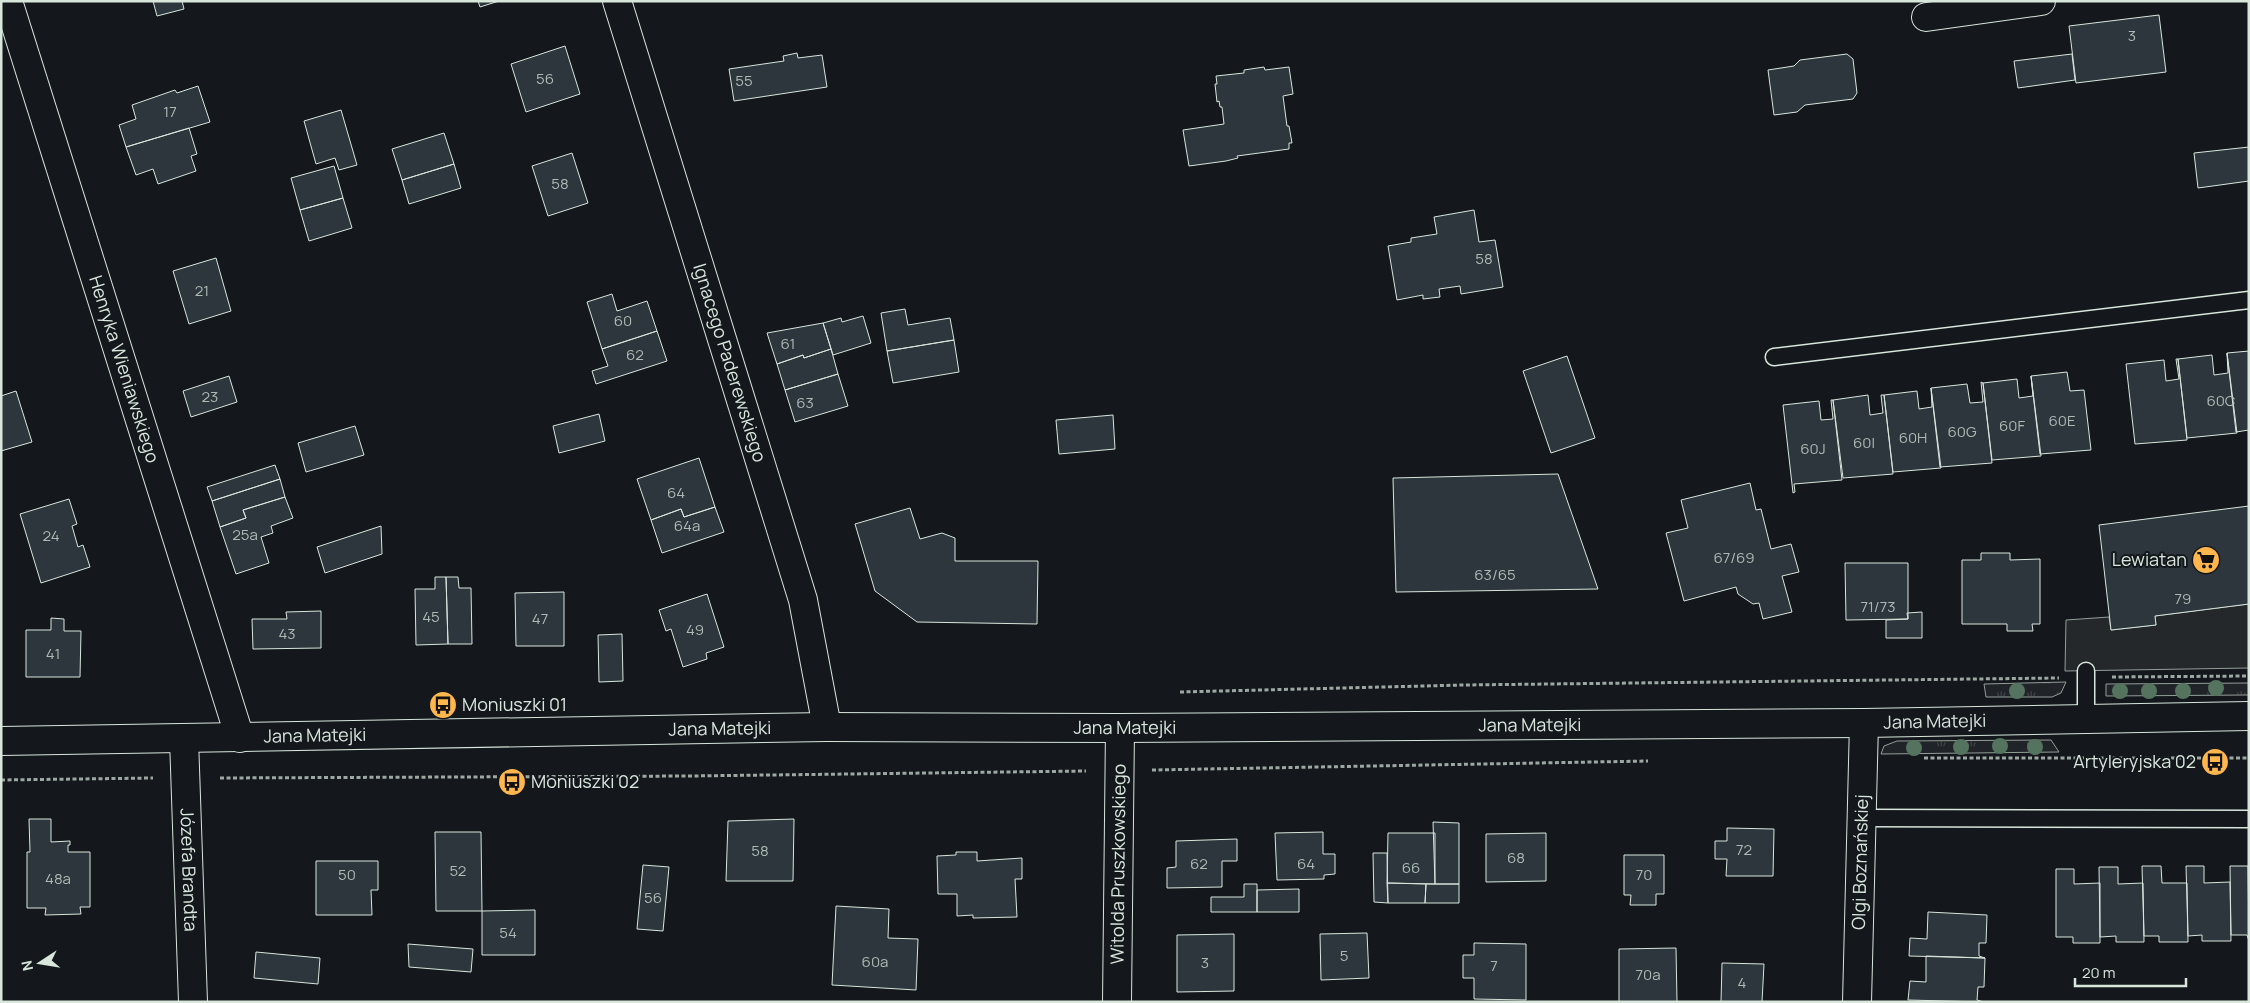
<svg xmlns="http://www.w3.org/2000/svg" width="2250" height="1003" font-family="Manrope,sans-serif">
<style>
.grass{fill:url(#grass-tufts);stroke:#939e99}
.parking{fill:#24282b;stroke:#939e99}
.building{fill:#2c363c;stroke:#d8e6dc}
.lines{fill:none;stroke-linecap:round;stroke-linejoin:round}
.lane-casing{stroke:#d8e6dc;stroke-width:19}
.street-casing{stroke:#d8e6dc;stroke-width:30}
.secondary-casing{stroke:#d8e6dc;stroke-width:30}
.path{stroke:#9da8a2;stroke-width:3;stroke-dasharray:4 2.5;stroke-linecap:butt}
.lane{stroke:#14181c;stroke-width:16}
.street{stroke:#14181c;stroke-width:28}
.secondary{stroke:#14181c;stroke-width:28}
.tree{fill:#55745f}
.labels{text-anchor:middle;stroke-width:4;stroke-linejoin:round;paint-order:stroke}
.number-label{font-size:15px;fill:#adbab4}
.street-label{font-size:18px;fill:#d8e6dc;stroke:#14181c}
.poi-label{font-size:18px;fill:#d8e6dc;stroke:#14181c;text-anchor:end}
</style>
<defs>
<pattern id="grass-tufts" width="24" height="20" patternUnits="userSpaceOnUse" patternTransform="scale(1.25)"><rect width="24" height="20" fill="#202428"/><path d="M3 7l-1-3M5 7V3M7 7l1-3M15 17l-1-3M17 17v-4M19 17l1-3" fill="none" stroke="#404447"/></pattern>
</defs>
<rect width="100%" height="100%" fill="#14181c"/>
<path class="grass" d="M2066,682L2061,693L2052,697H1986L1984,684Z
M2249,683V695L2106,696V684Z
M2051,740L2059,752L1881,754L1884,746L1897,741Z"/>
<path class="parking" d="M2249,604V668L2065,671L2066,620L2109,617L2111,630L2156,625L2155,616Z"/>
<path class="building" d="M153,1H182L184,9L157,16Z
M478,1H499L480,7Z
M2159,15L2166,72L2076,83L2069,26Z
M565,46L580,94L526,112L511,64Z
M797,53L798,58L822,55L827,87L734,101L729,69L784,61L783,56Z
M1847,54L1853,59L1857,93L1853,99L1805,105L1797,112L1774,115L1768,70L1794,66L1800,60Z
M2072,54L2075,80L2018,88L2014,61Z
M1264,67L1265,70L1289,67L1293,94L1283,96L1287,126H1289L1292,143H1289V149L1237,156L1238,158L1226,161L1189,166L1183,130L1224,124L1222,107H1220L1219,101L1217,102L1215,84H1217L1216,76L1244,73V70Z
M198,86L210,122L126,147L119,125L136,119L132,105L175,90L177,93Z
M341,110L357,165L339,170L335,158L316,164L304,121Z
M189,128L197,154L191,156L196,171L158,184L153,169L136,175L126,147Z
M444,133L454,164L402,180L392,149Z
M2249,147V181L2198,188L2194,153Z
M572,153L588,203L548,216L532,166Z
M454,164L461,188L409,204L402,180Z
M334,166L343,198L300,210L291,178Z
M343,198L352,228L309,241L300,210Z
M1474,210L1479,242L1495,240L1503,287L1461,294L1460,286L1439,289L1440,297L1423,299V295L1397,300L1388,246L1411,242V238L1437,234L1434,217Z
M216,258L231,311L189,324L173,271Z
M612,294L617,311L647,301L657,331L602,349L587,302Z
M905,309L908,325L950,318L954,340L887,351L881,313Z
M863,316L871,343L833,355L823,323L841,318L842,322Z
M823,323L831,349L804,358L803,355L777,364L767,333Z
M657,331L667,361L596,384L592,371L608,366L602,349Z
M954,340L959,372L893,383L887,351Z
M831,349L838,374L785,390L777,364L803,355L804,358Z
M2249,351V430L2236,432L2227,353Z
M2227,353L2237,433L2187,438L2178,359L2212,355L2214,375L2228,373Z
M1567,356L1595,438L1551,453L1523,371Z
M2176,359H2178L2187,440L2135,444L2126,364L2164,360L2166,381L2179,379Z
M2067,372L2070,391L2084,390L2091,450L2040,454L2031,376Z
M838,374L848,406L795,422L785,390Z
M229,376L237,402L191,417L183,391Z
M2031,376L2041,456L1992,460L1983,383L2017,379L2019,398L2033,396Z
M1981,382L1983,383L1992,463L1940,467L1931,388L1967,384L1970,403L1983,402Z
M1931,388L1941,468L1893,472L1884,395L1917,391L1919,409L1932,407Z
M16,391L32,442L1,451V396Z
M1868,395L1870,415L1883,413L1881,395H1884L1893,474L1843,478L1833,400Z
M1831,400H1833L1842,480L1794,484L1795,492L1793,493L1783,405L1819,401L1821,420L1833,419Z
M599,414L605,441L559,453L553,426Z
M1113,415L1115,449L1059,454L1056,420Z
M355,426L364,455L306,472L298,443Z
M699,458L715,507L684,517L681,509L651,520L637,479Z
M275,465L280,479L212,501L207,487Z
M1558,474L1598,589L1396,592L1393,478Z
M280,479L285,497L243,510L246,518L220,527L212,501Z
M1750,483L1756,510L1761,509L1771,549L1791,544L1799,572L1782,576L1792,612L1763,619L1759,603L1753,604L1738,594L1736,587L1684,601L1666,533L1688,528L1681,500Z
M285,497L293,518L271,526L273,533L261,537L269,563L236,574L220,527L246,518L243,510Z
M69,499L77,524L72,526L78,547L83,545L90,567L41,583L20,514Z
M2249,506V604L2155,616L2156,625L2111,630L2099,525Z
M715,507L724,532L662,553L651,520L681,509L684,517Z
M910,508L920,539L942,533L955,538V561H1038L1037,624L917,622L875,591L855,524Z
M381,526L382,554L325,573L317,547Z
M1981,553H2010V560L2040,559V624H2032L2033,631H2007V624H1962V560H1981Z
M1845,563H1908V619L1846,620Z
M435,577H446L448,644L416,645L415,589H435Z
M446,577H458L459,588H471L472,644H448Z
M564,592V646H516L515,593Z
M707,594L724,647L706,653L707,659L683,667L671,629L666,631L659,610Z
M321,611V648L253,649L252,619H287L286,612Z
M1922,612V638H1886V620L1908,619L1907,613Z
M51,618L64,619V631H81L80,677H26V630H51Z
M622,634L623,681L599,682L598,635Z
M29,819H51V842L70,841V845H68V852H90V907H80L81,914L45,915L46,908H27V852H30Z
M794,819L793,881H726L728,821Z
M1433,822L1459,823V884H1435Z
M1727,828L1774,829L1773,876H1726L1727,859H1715V841H1727Z
M435,832H481L482,911H436Z
M1323,832V854H1335V874L1324,875V879L1277,880L1275,833Z
M1388,833H1435V884L1387,883Z
M1546,833V881L1486,882V834Z
M1237,839V861H1222V887L1167,888V868L1176,867V841Z
M956,852H977V861L1022,858V879H1015L1017,917L973,918V915L957,916V894H938L937,856L956,855Z
M1373,853H1387L1388,903L1374,902Z
M1624,855H1664V894H1656V905H1630L1631,895H1624Z
M316,861H378V890H371L372,915H316Z
M643,865L669,867L663,931L637,929Z
M2142,866H2161L2162,883H2187L2188,942H2159V936H2144Z
M2186,866H2204V883L2230,882L2231,941H2202V935L2188,936Z
M2230,866H2248L2249,941L2247,935H2231Z
M2099,867H2118V884L2143,883L2144,942H2116V936L2100,937Z
M2056,869H2074V884L2100,883V943H2073V937H2056Z
M1387,883L1426,884L1425,903H1388Z
M1244,884H1257V912H1211V897H1244Z
M1426,884H1459V903H1425Z
M1299,889V912H1257V890Z
M836,906L889,909L888,938L918,939L916,990L832,985Z
M535,910V955H482V911Z
M1928,912L1987,915L1986,943H1979V956L1985,958L1909,956L1910,938L1927,939Z
M1367,933L1369,978L1321,980L1320,934Z
M1234,934V991L1177,992V935Z
M1474,943L1526,944V1000L1474,999V978H1463V955H1474Z
M408,944L473,949L471,972L409,967Z
M1676,948L1677,1002H1619V949Z
M256,952L320,958L318,984L254,978Z
M1926,956L1985,958L1984,987H1978L1977,1000L1984,1002L1908,1000L1910,981L1926,982Z
M1722,963L1764,964L1762,1002H1721Z"/>
<g class="lines">
<g class="lane-casing">
<path id="lane" d="M1774,357L2249,300
M2086,671V719
M1861,818L2249,819"/>
</g>
<g class="street-casing">
<g id="street">
<path id="s1" d="M8,1L240,738"/>
<path id="s2" d="M617,1L803,600L827,727"/>
<path d="M1926,17L2041,1"/>
<path id="s3" d="M184,739L193,1002"/>
<path id="s4" d="M1117,1002L1120,728"/>
<path id="s5" d="M1857,1002L1864,723"/>
</g>
</g>
<g class="secondary-casing">
<g id="secondary">
<path id="s6" d="M1,741L827,727L1120,728L1864,723L2249,716"/>
</g>
</g>
<path class="path" d="M2112,677L2249,676
M1180,692L1464,685L2059,678
M1924,758H2249
M1152,770L1648,761
M220,778L690,776L1086,771
M1,780L153,778"/>
<use href="#lane" class="lane"/>
<use href="#street" class="street"/>
<use href="#secondary" class="secondary"/>
</g>
<g class="tree">
<circle cx="2216" cy="688" r="8"/>
<circle cx="2017" cy="691" r="8"/>
<circle cx="2120" cy="691" r="8"/>
<circle cx="2149" cy="691" r="8"/>
<circle cx="2183" cy="691" r="8"/>
<circle cx="2000" cy="746" r="8"/>
<circle cx="1961" cy="747" r="8"/>
<circle cx="2035" cy="747" r="8"/>
<circle cx="1914" cy="748" r="8"/>
</g>
<defs>
<g id="supermarket-disc" transform="scale(1.4375)"><circle r="9.5" fill="#ffb74d" stroke="#14181c"/><path d="M-6-5.5h2.5l.6 2H6L4.5 2H-2.5L-4.4-4H-6ZM-1.5 3.2a1.3 1.3 0 1 0 .1 0ZM3 3.2a1.3 1.3 0 1 0 .1 0Z" fill="#111"/></g>
<g id="bus-disc" transform="scale(1.4375)"><circle r="9.5" fill="#ffb74d" stroke="#14181c"/><path d="M-5-6H5V4H4V6H2V4H-2V6H-4V4H-5ZM-3.5-4V0h7V-4ZM-3.5 1.2v1.5H-2V1.2ZM2 1.2v1.5H3.5V1.2Z" fill="#111"/></g>
</defs>
<g fill-rule="evenodd">
<use href="#supermarket-disc" x="2206" y="560"/>
<use href="#bus-disc" x="443" y="705"/>
<use href="#bus-disc" x="2215" y="762"/>
<use href="#bus-disc" x="512" y="782"/>
</g>
<g class="labels">
<g class="number-label">
<text x="2132" y="41">3</text>
<text x="545" y="84">56</text>
<text x="744" y="86">55</text>
<text x="170" y="117">17</text>
<text x="560" y="189">58</text>
<text x="1484" y="264">58</text>
<text x="202" y="296">21</text>
<text x="623" y="326">60</text>
<text x="788" y="349">61</text>
<text x="635" y="360">62</text>
<text x="210" y="402">23</text>
<text x="2221" y="406">60C</text>
<text x="805" y="408">63</text>
<text x="2062" y="426">60E</text>
<text x="2012" y="431">60F</text>
<text x="1962" y="437">60G</text>
<text x="1913" y="443">60H</text>
<text x="1864" y="448">60I</text>
<text x="1813" y="454">60J</text>
<text x="676" y="498">64</text>
<text x="687" y="531">64a</text>
<text x="245" y="540">25a</text>
<text x="51" y="541">24</text>
<text x="1734" y="563">67/69</text>
<text x="1495" y="580">63/65</text>
<text x="2183" y="604">79</text>
<text x="1878" y="612">71/73</text>
<text x="431" y="622">45</text>
<text x="540" y="624">47</text>
<text x="695" y="635">49</text>
<text x="287" y="639">43</text>
<text x="53" y="659">41</text>
<text x="1744" y="855">72</text>
<text x="760" y="856">58</text>
<text x="1516" y="863">68</text>
<text x="1199" y="869">62</text>
<text x="1306" y="869">64</text>
<text x="1411" y="873">66</text>
<text x="458" y="876">52</text>
<text x="347" y="880">50</text>
<text x="1644" y="880">70</text>
<text x="58" y="884">48a</text>
<text x="653" y="903">56</text>
<text x="508" y="938">54</text>
<text x="1344" y="961">5</text>
<text x="875" y="967">60a</text>
<text x="1205" y="968">3</text>
<text x="1494" y="971">7</text>
<text x="1648" y="980">70a</text>
<text x="1742" y="988">4</text>
</g>
<g class="street-label">
<text dy="6" stroke="none"><textPath href="#s2" startOffset="379">Ignacego Paderewskiego</textPath></text>
<text dy="6" stroke="none"><textPath href="#s1" startOffset="386">Henryka Wieniawskiego</textPath></text>
<text dy="6" stroke="none"><textPath href="#s6" startOffset="1934">Jana Matejki</textPath></text>
<text dy="6" stroke="none"><textPath href="#s6" startOffset="1529">Jana Matejki</textPath></text>
<text dy="6" stroke="none"><textPath href="#s6" startOffset="1124">Jana Matejki</textPath></text>
<text dy="6" stroke="none"><textPath href="#s6" startOffset="719">Jana Matejki</textPath></text>
<text dy="6" stroke="none"><textPath href="#s6" startOffset="314">Jana Matejki</textPath></text>
<text dy="6" stroke="none"><textPath href="#s5" startOffset="140">Olgi Boznańskiej</textPath></text>
<text dy="6" stroke="none"><textPath href="#s4" startOffset="138">Witolda Pruszkowskiego</textPath></text>
<text dy="6" stroke="none"><textPath href="#s3" startOffset="131">Józefa Brandta</textPath></text>
</g>
<g class="poi-label">
<text x="2187" y="566">Lewiatan</text>
<text x="462" y="711" text-anchor="start">Moniuszki 01</text>
<text x="2196" y="768">Artyleryjska 02</text>
<text x="531" y="788" text-anchor="start">Moniuszki 02</text>
</g>
</g>
<rect width="2250" height="1003" fill="none" stroke="#d8e6dc" stroke-width="5"/>
<g transform="translate(40 963) rotate(258)" stroke="#14181c" stroke-width="4" paint-order="stroke">
<path d="M0-4L9 19L0 12L-9 19Z" fill="#d8e6dc"/>
<text y="-8" font-size="14" font-weight="bold" text-anchor="middle" fill="#d8e6dc">N</text>
</g>
<path d="M2075 978v8h111v-8" fill="none" stroke="#d8e6dc" stroke-width="2.5"/>
<text x="2082" y="978" font-size="15" fill="#d8e6dc" stroke="#14181c" stroke-width="4" paint-order="stroke">20 m</text>
</svg>
